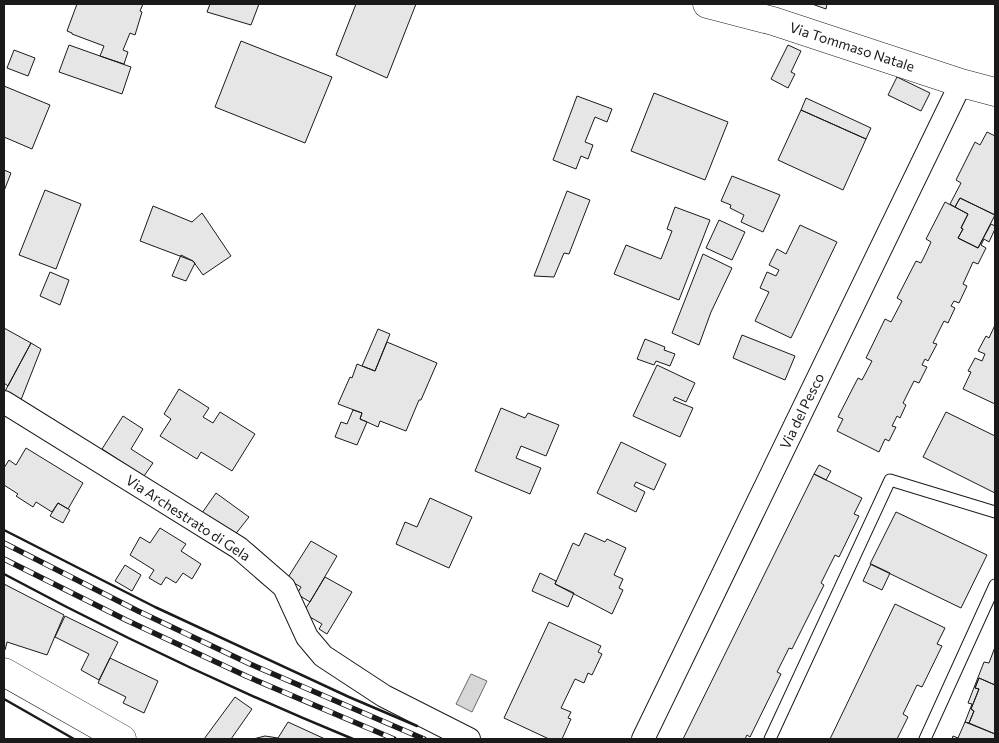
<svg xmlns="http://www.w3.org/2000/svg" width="999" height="743" font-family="Commissioner,sans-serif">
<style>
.water{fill:#d7d7d7;stroke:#6a6a6a}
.building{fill:#e6e6e6;stroke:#1a1a1a}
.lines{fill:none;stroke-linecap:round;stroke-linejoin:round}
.lane-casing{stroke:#1a1a1a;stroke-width:13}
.street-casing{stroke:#1a1a1a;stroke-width:24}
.secondary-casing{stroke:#1a1a1a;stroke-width:29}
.lane{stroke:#fff;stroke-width:11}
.street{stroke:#fff;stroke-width:22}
.secondary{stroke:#fff;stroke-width:28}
.rail-casing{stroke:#1a1a1a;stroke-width:5.5}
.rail{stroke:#fff;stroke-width:4;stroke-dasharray:11;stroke-linecap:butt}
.wall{stroke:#1a1a1a;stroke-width:2.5}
.labels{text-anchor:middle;stroke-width:4;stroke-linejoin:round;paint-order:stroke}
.street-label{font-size:14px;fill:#1a1a1a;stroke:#fff}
</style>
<rect width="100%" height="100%" fill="#fff"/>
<path class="water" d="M471,674L487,681L472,712L456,704Z"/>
<path class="building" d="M77,4H143L140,11L142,12L135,35L130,33L123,50L128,52L124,64L100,56L104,46L72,34V33L67,31Z
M210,4H259L251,25L207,12Z
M356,4H416L387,78L336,55Z
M812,4H827L826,9Z
M241,41L332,77L305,143L215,107Z
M69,45L131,67L122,94L59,72Z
M788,45L801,51L791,72L795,74L788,88L771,79Z
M14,50L35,58L28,76L7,68Z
M897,77L930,93L921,111L888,95Z
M4,86L50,105L32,149L4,137Z
M654,93L728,122L705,180L631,151Z
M577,96L612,109L607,122L595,117L585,142L593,145L588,159L581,156L576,169L553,160Z
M806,98L871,128L866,139L801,110Z
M801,110L866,139L843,190L778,160Z
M987,132L995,136V215L960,198L955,207L950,204L961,183L956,180L975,142L980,145Z
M4,170L11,173L4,191Z
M732,176L780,195L763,232L741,222L744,215L730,208L731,205L721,201Z
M45,190L81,204L56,269L19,255Z
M567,191L590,200L569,254L564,253L554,277L534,276Z
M960,198L995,215L978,248L958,238L963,229L961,228L968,214L955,207Z
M945,202L968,214L961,228L963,229L958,238L978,248L991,224L995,226V229L989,242L984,239L981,245L986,248L978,264L973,262L963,284L967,286L959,303L954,301L951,306L955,308L948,323L944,321L933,343L937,344L928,361L925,359L922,365L927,367L919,383L914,381L903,403L906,405L900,418L897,416L892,426L896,427L889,441L885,439L879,452L837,431L843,419L838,417L858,378L862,380L872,361L866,358L885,319L891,322L902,301L897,298L916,261L921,263L926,253L931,242L926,239Z
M153,206L192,222L202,213L231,256L203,275L193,261L140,241Z
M675,207L710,220L679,300L614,274L626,245L661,259L672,231L667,229Z
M719,220L745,232L732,260L706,248Z
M800,225L837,242L791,338L755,321L769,292L760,288L767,272L776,276L779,270L769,265L777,249L786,254Z
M703,254L732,268L711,312L699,345L672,333Z
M181,255L193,261L195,263L186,281L172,276Z
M50,272L69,280L60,305L40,296Z
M995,325V404L963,389L971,372L968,371L975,358L982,361L985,354L978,351L986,336L989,338Z
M4,328L31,343L8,386L4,383Z
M378,329L390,334L375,371L362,366Z
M742,335L795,356L785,380L733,358Z
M645,339L665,347L664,350L675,354L670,366L656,361L654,365L637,359Z
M387,342L437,363L421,400H419L406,431L380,421L378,427L367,422L360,419L362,413L338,404L350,377L352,378L357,364L375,371Z
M31,343L41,349L19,405L4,393Z
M657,365L695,383L686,402L675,397L673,400L693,408L680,437L633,416Z
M179,389L209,408L203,417L213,423L220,412L255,434L232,471L201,452L197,459L160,436L171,419L164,414Z
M501,408L525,418L528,413L559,425L546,456L521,446L516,458L541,468L530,494L475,471Z
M353,410L362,413L360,419L367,422L357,445L335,437L341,422L347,424Z
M946,412L995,436V493L923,457Z
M123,416L143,429L131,449L153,463L144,476L102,449Z
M621,442L666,464L654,490L636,482L634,486L645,492L636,512L597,493Z
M26,448L83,483L68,509L58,503L52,512L36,502L33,507L16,496L18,494L4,485V468L9,460L16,465Z
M819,465L831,471L826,480L814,474Z
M814,474L862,498L854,514L859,516L839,557L835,555L821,583L824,585L792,649L789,648L777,672L781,674L750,737L747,735L745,739H683Z
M216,493L249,517L234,536L202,513Z
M430,498L472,517L449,568L396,544L405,522L417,527Z
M58,503L70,510L63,523L50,516Z
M896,512L987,555L961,608L870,564Z
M160,528L186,544L181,551L201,564L192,579L183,573L176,583L166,577L161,585L149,578L154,570L130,555L140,537L150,543Z
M585,533L605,542L607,539L626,548L614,575L623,579L619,588L623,590L612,614L555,584L573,543L579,546Z
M311,541L337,556L310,602L297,594L301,587L287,579Z
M871,564L890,573L882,590L863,581Z
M125,565L141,575L132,591L115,581Z
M540,573L556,581L555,584L574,593L568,607L532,591Z
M325,577L352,592L327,634L319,629L322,624L303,613Z
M4,584L64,615L47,655L7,642L5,650H4Z
M895,604L945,628L937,644L942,646L922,687L917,685L903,714L908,717L897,739H830Z
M65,616L118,642L99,680L81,670L89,654L55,637Z
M549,622L601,646L598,652L602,654L592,675L588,673L584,683L575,679L561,708L571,712L568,718L571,719L562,739H549L504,718Z
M995,647V685L979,678L975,688L979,689L971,709L974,711L969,723L965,722L972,704L968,703L984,662L989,663Z
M110,658L158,681L144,713L123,703L126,697L98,683Z
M979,678L995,685V734L969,723L974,711L971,709L979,689L975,688Z
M235,697L252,709L231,739H204Z
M288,722L325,739H253L265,736L278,738Z
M965,722L995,734V739H952L953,736L958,738Z"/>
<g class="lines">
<g class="lane-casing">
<path id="lane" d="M770,739L890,480L995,512
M925,739L995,585"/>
</g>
<g class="street-casing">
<path id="street" d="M4,402L239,548L284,587L307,637L323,656L384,696L469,739
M643,739L961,83"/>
</g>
<g class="secondary-casing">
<path id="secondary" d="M707,4L773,21L961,83L995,92
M4,672L122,739"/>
</g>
<use href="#lane" class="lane"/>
<use href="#street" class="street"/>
<use href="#secondary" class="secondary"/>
<g class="rail-casing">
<path id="rail" d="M4,543L138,611L250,664L424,739
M4,559L126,620L246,676L394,739"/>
</g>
<use href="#rail" class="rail"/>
<path class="wall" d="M4,530L155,607L349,697L417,726
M4,574C117,635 234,690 353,739
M4,699L74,739"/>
</g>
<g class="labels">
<g class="street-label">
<text transform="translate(852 47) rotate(18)" y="5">Via Tommaso Natale</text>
<text transform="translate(802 411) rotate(-64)" y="5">Via del Pesco</text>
<text transform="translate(188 518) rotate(33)" y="5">Via Archestrato di Gela</text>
</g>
</g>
<rect width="999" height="743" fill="none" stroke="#1a1a1a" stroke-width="10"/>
</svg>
